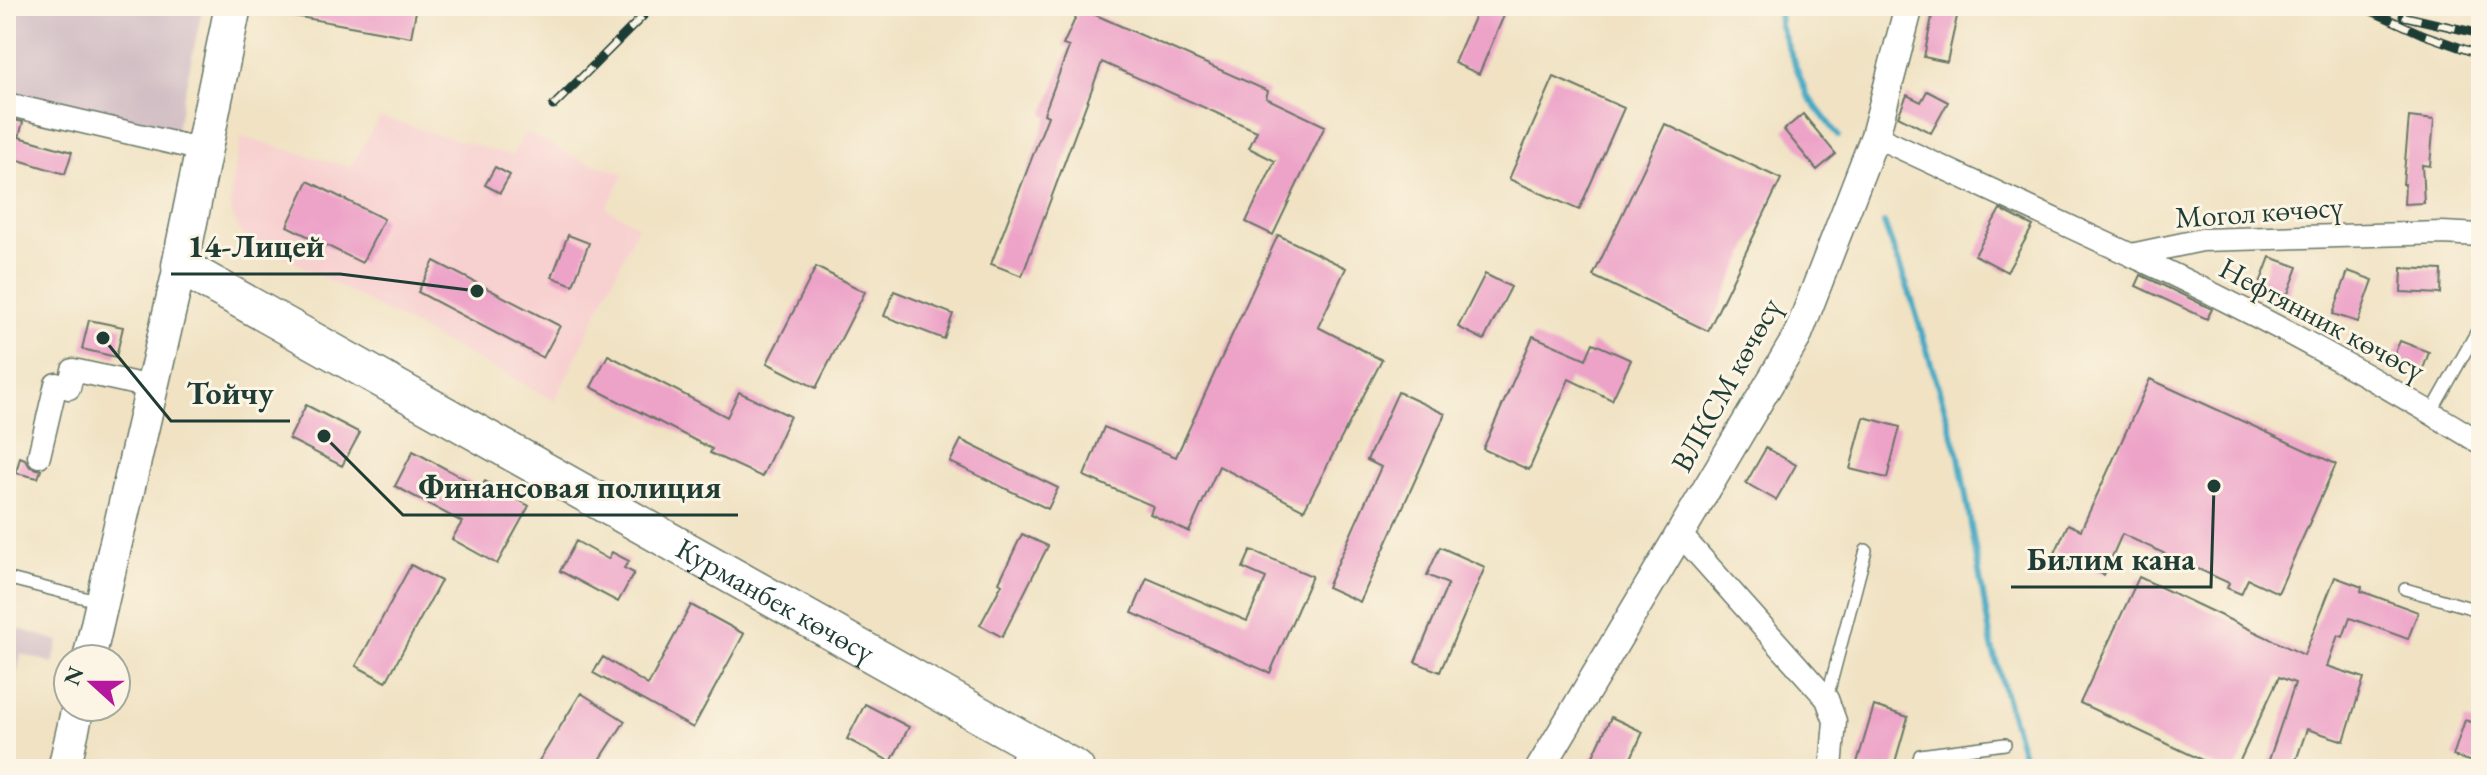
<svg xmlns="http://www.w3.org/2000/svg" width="2487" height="775" font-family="'EB Garamond',serif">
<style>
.built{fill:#f7d0d0}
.industrial{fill:#d2bec5}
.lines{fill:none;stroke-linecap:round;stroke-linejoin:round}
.stream{stroke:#43a8c3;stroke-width:6}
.building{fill:#eda2c8}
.service-casing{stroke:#687766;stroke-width:14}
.minor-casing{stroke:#687766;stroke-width:25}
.tertiary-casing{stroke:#687766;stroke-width:31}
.secondary-casing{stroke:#687766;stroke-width:35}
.primary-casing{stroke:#687766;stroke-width:39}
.service{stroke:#fff;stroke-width:11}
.minor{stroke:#fff;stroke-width:22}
.tertiary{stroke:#fff;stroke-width:28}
.secondary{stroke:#fff;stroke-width:32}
.primary{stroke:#fff;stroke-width:36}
.rail-casing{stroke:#1f3d34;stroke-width:9}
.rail{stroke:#fcf5e5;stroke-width:6;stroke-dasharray:18;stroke-linecap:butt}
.labels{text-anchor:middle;stroke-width:6;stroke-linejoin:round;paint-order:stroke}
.street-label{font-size:30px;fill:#1f3d34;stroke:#fcf5e5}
.leader{fill:none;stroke:#1f3d34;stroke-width:3}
.callout-dot{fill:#1f3d34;stroke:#fcf5e5;stroke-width:3}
.callout-label{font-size:32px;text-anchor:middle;font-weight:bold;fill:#1f3d34;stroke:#fcf5e5;stroke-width:6;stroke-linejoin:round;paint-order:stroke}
</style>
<rect width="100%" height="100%" fill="#fcf5e5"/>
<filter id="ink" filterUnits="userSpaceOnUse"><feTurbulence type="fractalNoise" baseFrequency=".0125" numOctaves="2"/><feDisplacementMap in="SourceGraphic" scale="16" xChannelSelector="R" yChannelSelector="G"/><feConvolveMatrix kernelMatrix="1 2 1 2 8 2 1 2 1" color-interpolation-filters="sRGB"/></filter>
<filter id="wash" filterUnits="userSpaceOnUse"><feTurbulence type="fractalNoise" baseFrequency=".006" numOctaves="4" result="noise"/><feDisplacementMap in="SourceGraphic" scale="32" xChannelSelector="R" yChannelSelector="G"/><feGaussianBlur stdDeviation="1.8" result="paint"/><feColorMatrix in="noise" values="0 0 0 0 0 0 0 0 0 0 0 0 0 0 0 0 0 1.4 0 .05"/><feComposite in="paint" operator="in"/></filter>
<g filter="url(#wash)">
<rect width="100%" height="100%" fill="#f0e2c3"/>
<path class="built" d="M380,117L512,156L525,132L584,161L624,174L606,208L638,226L555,401L241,234L231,213V190L241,137L350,167Z"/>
<path class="industrial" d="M6,6H203L174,140L6,99Z
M6,625L59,641L53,663L21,654L6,727Z"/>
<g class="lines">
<path class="stream" d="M1779,6L1780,26L1807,95L1838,136
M1884,223L1910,294L1959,456L1992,647L2027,769"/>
</g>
<g id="blocks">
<path class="building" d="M284,6H417L411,37L283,14Z
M1479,6H1508L1479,74L1454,63Z
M1934,7L1958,12L1947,62L1924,57Z
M1080,8L1268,91L1266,98L1325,126L1273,235L1246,222L1275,161L1249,148L1257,131L1102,62L1022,276L991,264L1048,116L1044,114L1069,47L1063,45Z
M1554,77L1624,108L1579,210L1509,179Z
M1927,91L1948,102L1931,133L1898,116L1907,95L1921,102Z
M1803,114L1836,154L1817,170L1784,130Z
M2409,117L2434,120L2430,166L2422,165L2424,203L2404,204L2405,184H2403Z
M6,118L23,122L19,137L72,152L65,174L12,158L10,166H6Z
M1665,124L1781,179L1708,331L1593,276Z
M495,167L510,175L500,193L485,185Z
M308,181L384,219L362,263L287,226Z
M2000,209L2033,226L2007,272L1975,255Z
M568,235L589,243L573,285L552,277Z
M1278,235L1346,268L1318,327L1382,360L1304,510L1219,466L1189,532L1150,514L1153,506L1084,476L1104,427L1176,457Z
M2270,257L2298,267L2287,296L2259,286Z
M434,261L560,326L543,358L418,292Z
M816,267L865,292L816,388L767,363Z
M2402,268L2442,270L2441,294L2401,292Z
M2348,271L2373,280L2358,322L2333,314Z
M1485,274L1511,287L1484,340L1458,327Z
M2141,275L2212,309L2207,319L2136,286Z
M894,291L953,314L944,339L884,316Z
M89,320L123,327L116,357L82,349Z
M1533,336L1586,359L1593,343L1631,360L1612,400L1569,379L1529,470L1483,449Z
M2400,341L2429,352L2423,369L2393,357Z
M608,355L727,417L739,392L790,416L762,477L710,453L712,449L591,387Z
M2150,379L2336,464L2278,593L2248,579L2241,594L2227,588L2229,583L2122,534L2104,575L2055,553L2068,524L2081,530Z
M1398,392L1445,414L1360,602L1327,587L1381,467L1367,460Z
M306,405L360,433L342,466L289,439Z
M1864,417L1900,427L1887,478L1850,469Z
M961,440L1058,488L1048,509L950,462Z
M1766,448L1796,465L1776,500L1746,483Z
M413,451L481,488L485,481L529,506L497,564L452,539L462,522L395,486Z
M20,457L25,459L30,467L41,470L38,478L16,473Z
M1022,534L1048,546L1002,637L980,625L1002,584L999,582Z
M576,541L608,559L612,552L629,561L624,568L634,573L618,602L560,571Z
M1440,547L1485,567L1440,672L1415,662L1448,584L1427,575Z
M1251,550L1312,576L1270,673L1132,613L1147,578L1247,621L1266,578L1243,568Z
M411,565L441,581L386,682L356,666Z
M2139,577L2304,655L2335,577L2362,587L2361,591L2418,612L2408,639L2350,618L2343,637L2338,635L2327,666L2364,678L2344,741L2307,729L2293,769H2266L2295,683L2279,677L2236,769H2221L2080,703Z
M691,605L744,634L693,728L593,673L603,657L648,685Z
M581,693L625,721L594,769H534Z
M865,704L909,727L891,762L847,739Z
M1874,706L1908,717L1893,769H1866L1856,766Z
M1611,717L1643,732L1626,769H1587Z
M2465,720L2481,725V765L2453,756Z"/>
</g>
</g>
<g filter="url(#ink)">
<use href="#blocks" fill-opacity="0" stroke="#687766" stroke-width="2"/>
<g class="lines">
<g class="service-casing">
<path id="service" d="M2431,413L2481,324
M6,578L101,602
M2405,589L2481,611
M1827,698L1866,550
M1012,769L1023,745
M1916,769L1920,755L2005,744"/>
</g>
<g class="minor-casing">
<path id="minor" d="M6,104L203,150
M1875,136L2131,255L2202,240L2442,233L2481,235
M2131,255C2252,310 2368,374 2481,443
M39,456L56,384L69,388L73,370L151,387
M1680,534L1827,699L1835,721L1831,769"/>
</g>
<g class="tertiary-casing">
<path id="tertiary" d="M1540,769L1797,337L1875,136L1909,6"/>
</g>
<g class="secondary-casing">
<path id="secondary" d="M89,659L180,266
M64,769L78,707"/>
</g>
<g class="primary-casing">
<g id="primary">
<path id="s1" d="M233,6L180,266L1076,769"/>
</g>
</g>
<use href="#service" class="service"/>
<use href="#minor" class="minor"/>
<use href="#tertiary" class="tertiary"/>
<use href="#secondary" class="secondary"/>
<use href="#primary" class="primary"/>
<g class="rail-casing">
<path id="rail" d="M2360,6L2422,34L2481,55
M2437,6L2481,9
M2403,16L2481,34
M553,106L653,6"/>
</g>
<use href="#rail" class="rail"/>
</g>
</g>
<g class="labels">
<g class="street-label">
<text transform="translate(2259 212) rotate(-4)" y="10">Могол көчөсү</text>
<text transform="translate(2322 319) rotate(28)" y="10">Нефтянник көчөсү</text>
<text transform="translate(1726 385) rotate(-61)" y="10">ВЛКСМ көчөсү</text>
<text dy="10" stroke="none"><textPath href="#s1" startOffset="948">Курманбек көчөсү</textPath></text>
</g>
</g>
<path class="leader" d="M477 291L340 274H171M103 338L171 421H290M324 436L403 515H738M2214 486L2211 587H2011"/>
<g class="callout-dot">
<circle cx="477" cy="291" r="8"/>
<circle cx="103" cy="338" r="8"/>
<circle cx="324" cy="436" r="8"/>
<circle cx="2214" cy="486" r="8"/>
</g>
<g class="callout-label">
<text x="256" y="257">14-Лицей</text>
<text x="230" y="404">Тойчу</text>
<text x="570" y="498">Финансовая полиция</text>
<text x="2111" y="570">Билим кана</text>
</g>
<rect width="2487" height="775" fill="none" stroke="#fcf5e5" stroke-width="32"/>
<g transform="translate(92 683) rotate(291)"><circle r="38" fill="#fcf5e5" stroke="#a4ab9e" stroke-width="2"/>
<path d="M0-6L14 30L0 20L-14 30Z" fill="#b5179e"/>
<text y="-12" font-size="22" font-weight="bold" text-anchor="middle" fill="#1f3d34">N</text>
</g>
</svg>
